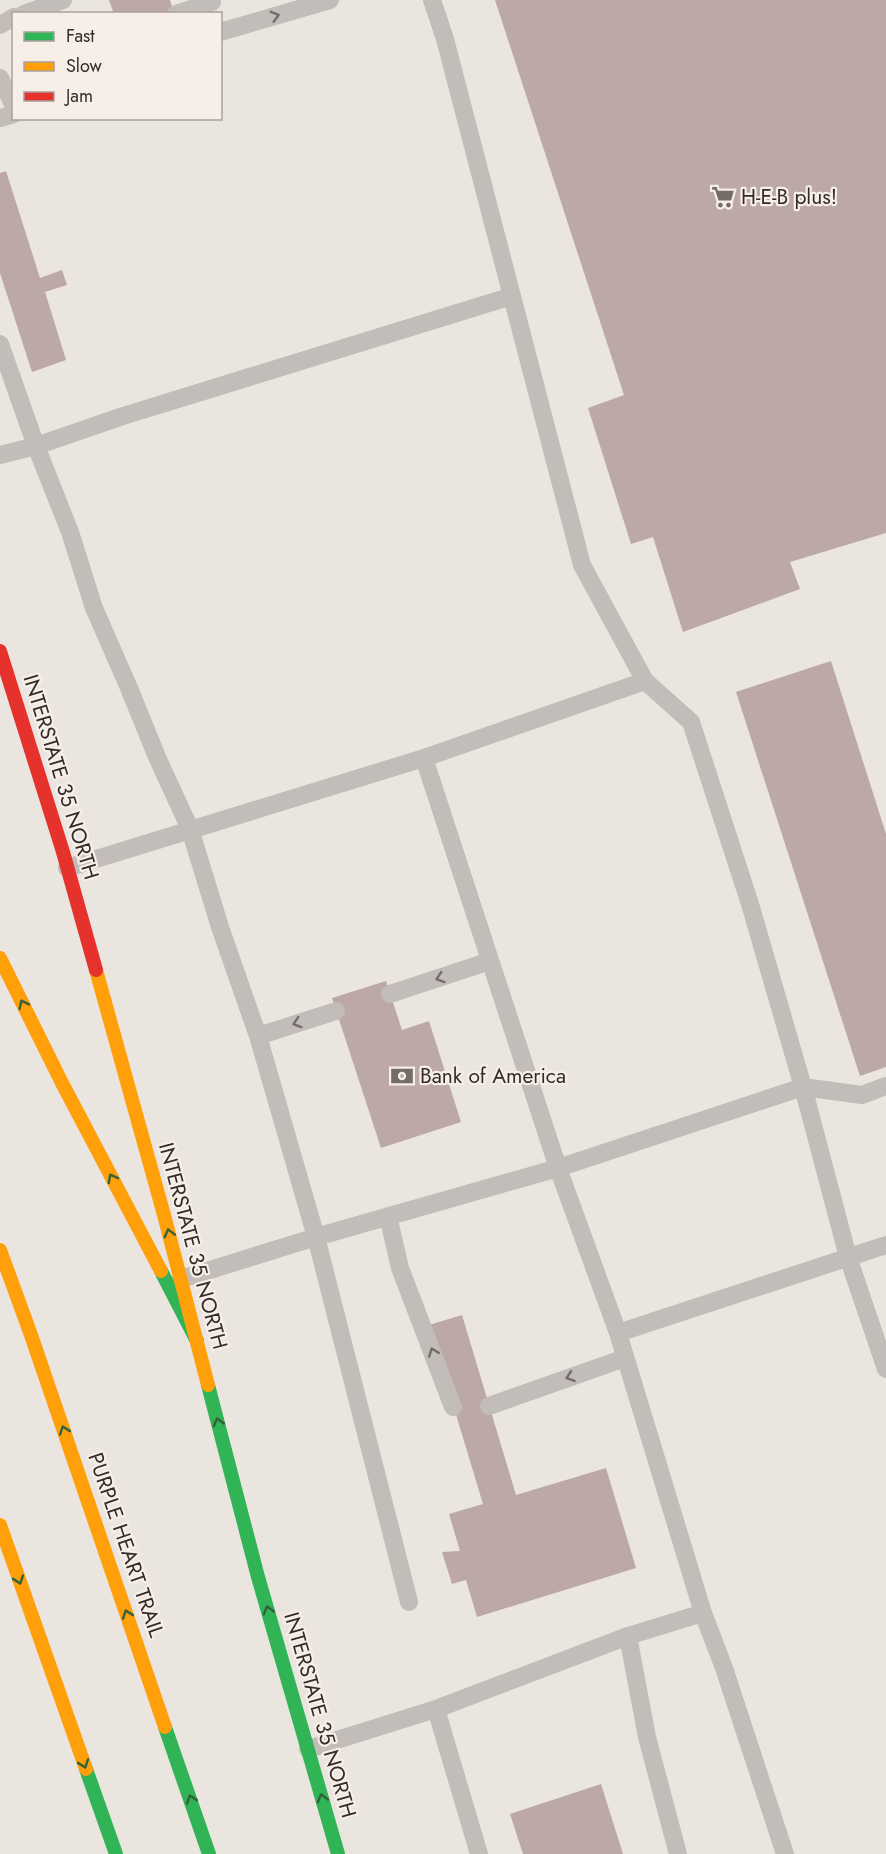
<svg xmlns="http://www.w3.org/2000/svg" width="886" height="1854" font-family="Jost,sans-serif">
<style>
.building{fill:#bca8a4}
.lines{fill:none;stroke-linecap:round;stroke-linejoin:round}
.lane{stroke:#c3bdba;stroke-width:18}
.fast{stroke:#30b455;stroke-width:14}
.slow{stroke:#ff9f0a;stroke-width:14}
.jam{stroke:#e5322d;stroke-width:14}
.oneway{stroke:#746d6a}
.oneway2{stroke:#32623a}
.labels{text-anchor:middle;stroke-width:4.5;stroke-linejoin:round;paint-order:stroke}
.poi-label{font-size:21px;fill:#342b28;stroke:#f7eee8;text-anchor:start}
.street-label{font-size:21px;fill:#342b28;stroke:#f7eee8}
</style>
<rect width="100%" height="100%" fill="#ebe5e0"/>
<path class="building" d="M109,0H170L174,14H114Z
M495,0H886V533L790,562L800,589L683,632L653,537L631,544L588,408L624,395Z
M6,171L40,278L62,270L67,285L45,292L66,360L32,372L0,273V173Z
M831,661L886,834V1067L860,1076L736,692Z
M386,981L402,1030L429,1021L461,1122L381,1148L332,998Z
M462,1315L516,1495L606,1468L636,1568L477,1617L466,1580L452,1584L442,1552L460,1551L449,1514L483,1504L429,1325Z
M601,1784L623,1854H523L510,1814Z"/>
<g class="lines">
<path class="lane" d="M432,0L445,39L582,565L645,681L691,722L750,904L803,1087L848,1257L886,1369
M24,14L63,0
M176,14L212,2
M0,25L14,17
M220,32L330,0
M0,78L14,106
M0,118L14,114
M0,344L36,446L70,532L94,608L129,688L157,757L190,829L220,927L258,1036L316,1237L409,1602
M0,455L36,446L123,416L512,296
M424,758L645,681
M67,868L424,758L558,1168L618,1333L703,1613L724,1668L785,1854
M390,994L490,961
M258,1036L336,1011
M388,1216L400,1268L453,1407
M181,1279L316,1237L558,1168L803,1087L862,1095L886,1086
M618,1333L886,1245
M489,1406L625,1358
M628,1636L647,1737L678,1854
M436,1709L479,1854
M308,1749L436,1709L628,1636L703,1613"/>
<path class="fast" d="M161,1271L197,1341
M208,1385L258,1577L338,1854
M165,1727L209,1854
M86,1769L116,1854"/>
<path class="slow" d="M0,958L62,1083L161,1271
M96,970L164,1215L208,1385
M0,1250L31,1335L165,1727
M0,1525L86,1769"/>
<path class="jam" d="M0,651L63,852L96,970"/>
</g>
<defs><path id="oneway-chevron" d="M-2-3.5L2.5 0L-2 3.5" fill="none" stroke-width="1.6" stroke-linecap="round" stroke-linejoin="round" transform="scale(1.5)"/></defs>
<g class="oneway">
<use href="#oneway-chevron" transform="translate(275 16) rotate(-16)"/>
<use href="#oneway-chevron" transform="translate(440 978) rotate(162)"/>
<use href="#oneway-chevron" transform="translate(297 1023) rotate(162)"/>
<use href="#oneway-chevron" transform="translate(433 1352) rotate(-111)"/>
<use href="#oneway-chevron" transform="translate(570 1377) rotate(161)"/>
</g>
<g class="oneway2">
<use href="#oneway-chevron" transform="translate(23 1004) rotate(-116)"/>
<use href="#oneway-chevron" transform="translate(112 1178) rotate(-118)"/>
<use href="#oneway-chevron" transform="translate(169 1233) rotate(-104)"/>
<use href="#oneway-chevron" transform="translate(218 1422) rotate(-105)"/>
<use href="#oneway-chevron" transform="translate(64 1430) rotate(-109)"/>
<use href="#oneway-chevron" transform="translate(19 1580) rotate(71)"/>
<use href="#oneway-chevron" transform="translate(268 1610) rotate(-106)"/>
<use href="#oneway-chevron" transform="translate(127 1614) rotate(-109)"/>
<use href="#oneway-chevron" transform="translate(84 1764) rotate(71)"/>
<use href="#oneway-chevron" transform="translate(322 1798) rotate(-106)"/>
<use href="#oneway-chevron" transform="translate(191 1799) rotate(-109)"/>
</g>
<defs>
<g id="supermarket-bare" transform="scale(1.8)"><path d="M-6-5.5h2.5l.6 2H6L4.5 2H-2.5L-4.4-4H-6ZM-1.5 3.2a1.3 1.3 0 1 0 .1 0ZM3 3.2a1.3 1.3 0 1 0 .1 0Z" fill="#746c68" stroke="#f7eee8" stroke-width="2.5" paint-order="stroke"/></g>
<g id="bank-bare" transform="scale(1.8)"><path d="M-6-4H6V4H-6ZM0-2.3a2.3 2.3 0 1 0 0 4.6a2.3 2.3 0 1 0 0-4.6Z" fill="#746c68" stroke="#f7eee8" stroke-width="2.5" paint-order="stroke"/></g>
</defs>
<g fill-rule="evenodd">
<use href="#supermarket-bare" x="723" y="197"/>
<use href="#bank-bare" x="402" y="1076"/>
</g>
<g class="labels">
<g class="poi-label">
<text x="741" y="204">H-E-B plus!</text>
<text x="420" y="1083">Bank of America</text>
</g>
<g class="street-label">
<text transform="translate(61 777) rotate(73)" y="7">INTERSTATE 35 NORTH</text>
<text transform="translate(193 1246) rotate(75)" y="7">INTERSTATE 35 NORTH</text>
<text transform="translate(126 1545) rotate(71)" y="7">PURPLE HEART TRAIL</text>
<text transform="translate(320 1715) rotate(74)" y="7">INTERSTATE 35 NORTH</text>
</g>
</g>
<rect x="12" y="12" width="210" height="108" fill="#f7eee8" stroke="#a9a09b" stroke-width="1.5"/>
<rect x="24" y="32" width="30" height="9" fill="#30b455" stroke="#a9a09b" stroke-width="1.5"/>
<text x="66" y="42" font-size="18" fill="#342b28">Fast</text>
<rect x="24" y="62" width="30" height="9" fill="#ff9f0a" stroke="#a9a09b" stroke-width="1.5"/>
<text x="66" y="72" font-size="18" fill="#342b28">Slow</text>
<rect x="24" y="92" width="30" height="9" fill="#e5322d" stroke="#a9a09b" stroke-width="1.5"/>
<text x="66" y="102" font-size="18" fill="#342b28">Jam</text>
</svg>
